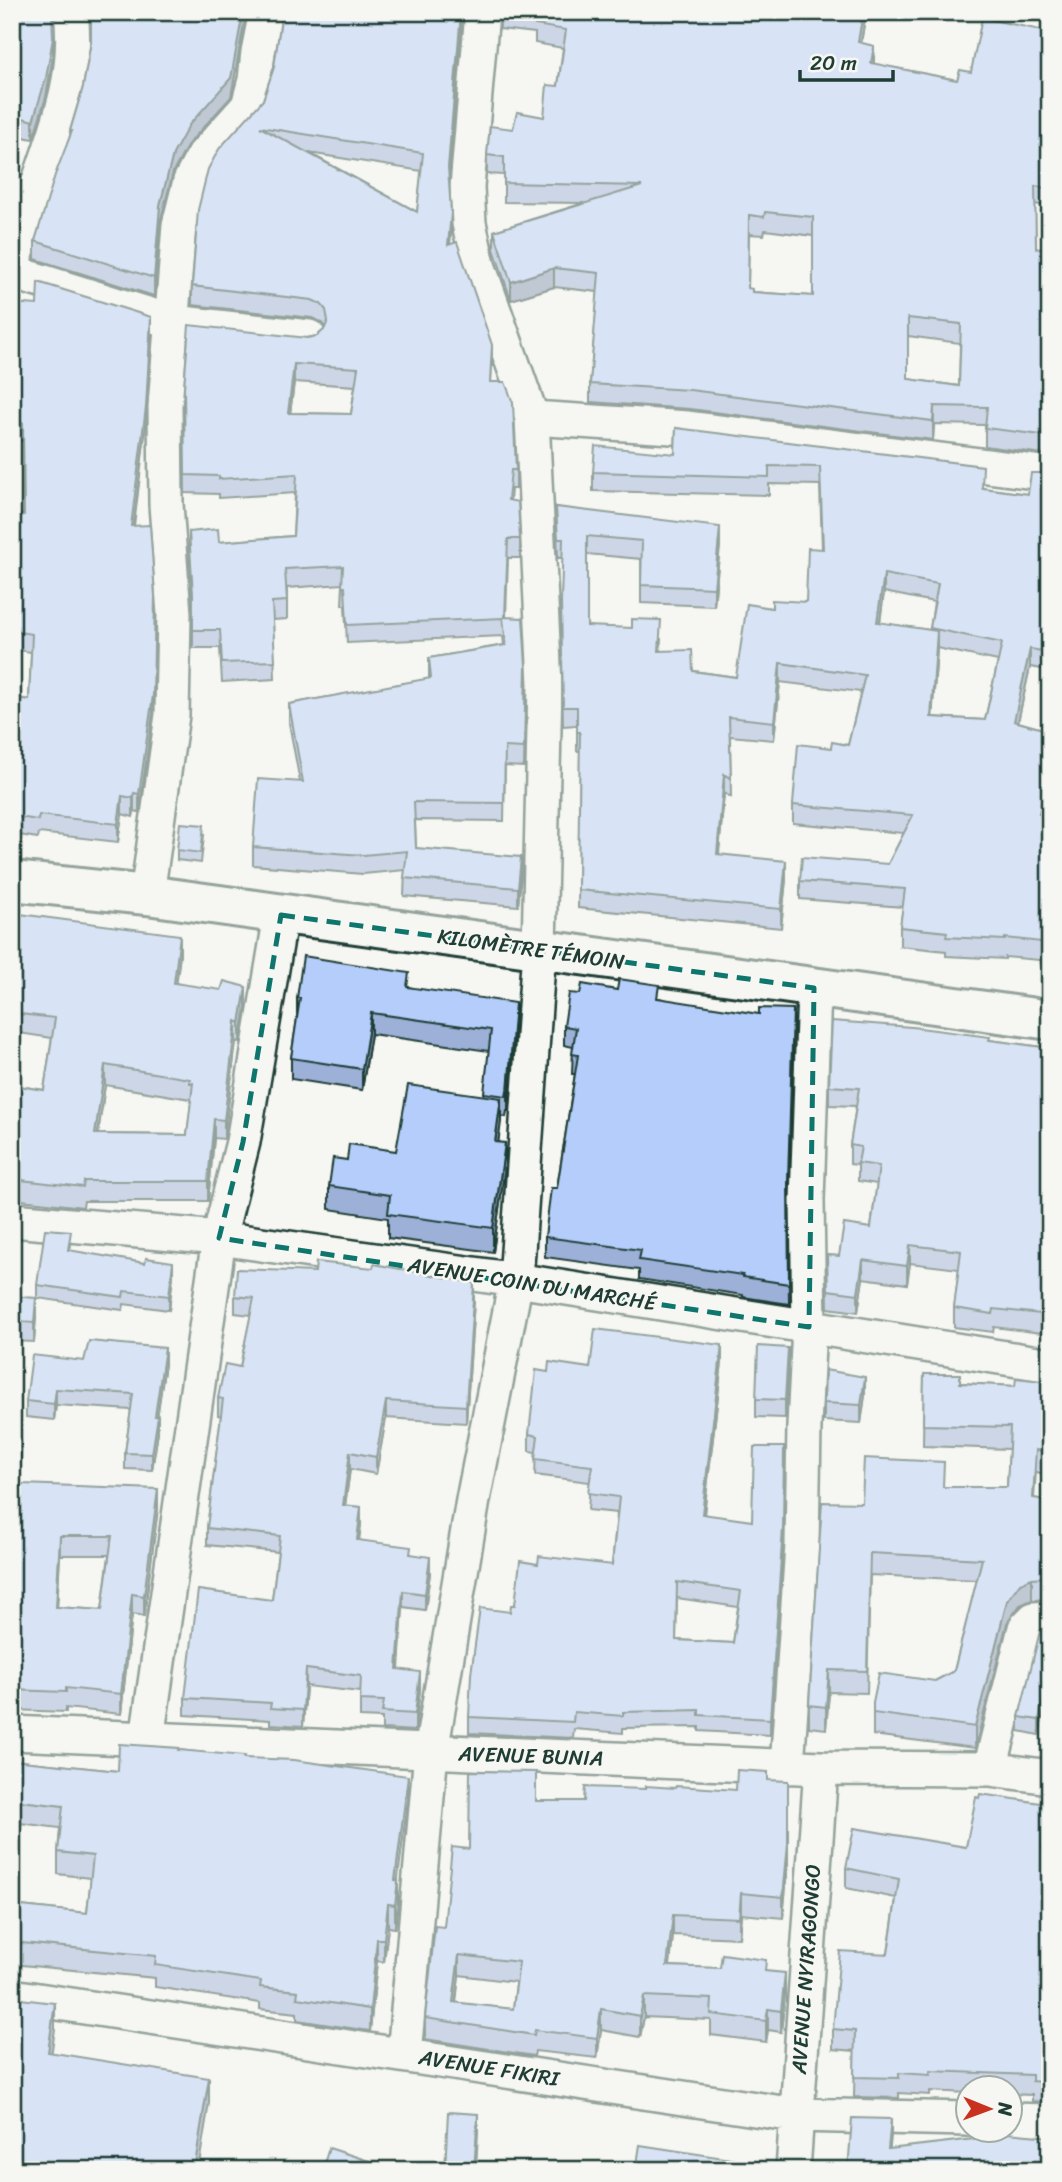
<svg xmlns="http://www.w3.org/2000/svg" width="1062" height="2182" font-family="Sriracha,sans-serif">
<style>
.lines{fill:none;stroke-linecap:round;stroke-linejoin:round}
.minor-casing{stroke:#1f3d34;stroke-width:38}
.secondary-casing{stroke:#1f3d34;stroke-width:44}
.minor{stroke:#f6f6f2;stroke-width:33}
.secondary{stroke:#f6f6f2;stroke-width:38}
.wall{fill:#9cb0d8;stroke:#1f3d34;stroke-width:2;fill-rule:evenodd}
.shaded-wall{fill:#7f90b0;stroke:#1f3d34;stroke-width:2}
.building{fill:#b5cdfb;stroke:#1f3d34;stroke-width:2;fill-rule:evenodd}
.marked{fill:none;stroke:#0f766e;stroke-width:5;stroke-dasharray:14 9;stroke-linejoin:round}
.labels{text-anchor:middle;stroke-width:5;stroke-linejoin:round;paint-order:stroke}
.street-label{font-size:21px;fill:#1f3d34;stroke:#f6f6f2}
</style>
<rect width="100%" height="100%" fill="#f6f6f2"/>
<filter id="ink" filterUnits="userSpaceOnUse"><feTurbulence type="fractalNoise" baseFrequency=".0143" numOctaves="2"/><feDisplacementMap in="SourceGraphic" scale="14" xChannelSelector="R" yChannelSelector="G"/><feConvolveMatrix kernelMatrix="1 2 1 2 8 2 1 2 1" color-interpolation-filters="sRGB"/></filter>
<g filter="url(#ink)">
<g class="lines">
<g class="minor-casing">
<path id="minor" d="M1011,12L1050,20
M12,270C20,242 28,214 37,187C57,128 79,76 71,12
M12,272L173,322L309,337
M532,418L688,428L1050,474
M147,895L172,715L174,614L166,504L165,406L179,225L190,181L203,156L248,106L255,80L258,52L266,12
M12,1220L219,1238L516,1280L1050,1365
M12,1733L821,1768L990,1769L1050,1777
M147,1739L219,1238L243,1142L281,915
M787,1767L802,1545L804,1426L809,1327L807,1201L814,988
M990,1769L1025,1628L1034,1619L1050,1618
M12,1996L795,2115L968,2119
M404,2055L431,1752L473,1500L516,1280L539,949L545,684L532,418L478,265L469,223L467,187L482,12
M1010,2120L1050,2121
M793,2170L821,1768"/>
</g>
<g class="secondary-casing">
<path id="secondary" d="M12,881L147,895L1050,1020"/>
</g>
<use href="#minor" class="minor"/>
<use href="#secondary" class="secondary"/>
</g>
<path class="wall" d="M12,12L53,56L46,97L33,139L23,137L12,184Z
M89,12H246L231,97L189,143L173,172L160,223L154,296L35,259V241L70,136V131L83,87L91,42V31Z
M282,12H463L449,177L451,232L450,244L492,363L491,382L516,470V489H511L510,501L520,539V558H508L506,617L526,666L524,767L505,766L504,821L415,820L416,848L521,876L518,906L404,896L405,870L363,874L253,865V847L300,782L289,723V704L429,679V658L504,645L503,636L347,643L345,605H342L343,584L287,588V619L273,620L275,679L222,682L220,648H193V609L189,550V532L219,542L293,536L295,493L219,498V494L185,493L184,388L307,338L317,336L324,330L325,327L321,322L312,318L192,305V286L263,100L274,67ZM309,153L422,171L417,212ZM294,382L355,386L351,414L290,413Z
M500,12H694L711,15V12H866L861,43L874,64L957,80L1050,32V207L1035,204L1036,248L1050,251V455L985,446V425L934,424L933,440L690,409L590,402V384L598,292L554,287L511,300L494,249V231L584,203L504,202V175L487,174V155L513,129L544,117L558,86L563,48L535,43V33L500,29ZM765,230L813,236V296L752,292L748,289L749,234L764,235ZM908,336L960,343L959,386L908,379Z
M12,303L151,335L146,425L134,526L155,615L153,713L139,812L134,811L133,817L122,814L118,842L39,833L38,838L12,834V697L29,700L31,652L12,649V514L23,515V441H12Z
M676,428L983,488L1028,494L1050,473V631L1042,669L1030,667L1018,722L1050,731V781L1042,814H1050V961L1005,957V959L946,956V951L900,946V927L903,907L800,899V881L888,864L904,833L793,823V805L831,748L848,745L861,692L780,682L774,740L730,736L731,797L724,793L719,854L786,879L781,928L578,908L580,751H577V725L563,726L561,620L563,558H558L556,507L720,545L714,606L641,603V559L587,554V626L661,639L660,651L693,671L736,677L772,608L806,602L822,549L820,485L769,484V495L593,491V472L675,454ZM884,592L934,602L930,630L880,623ZM937,648L998,661L985,720L932,717Z
M204,835L201,863L177,860V850Z
M12,913L180,955L176,983L246,1007L240,1042L236,1041L224,1139L214,1138L208,1201H84L83,1207L12,1199V1085L44,1090L52,1038L12,1032ZM105,1085L190,1099L191,1103L187,1135L98,1134Z
M409,987L515,1023L508,1111H507L506,1117L501,1116L498,1143L505,1167L493,1252L388,1238V1218L329,1209V1186L347,1160L396,1151L484,1096L489,1051L371,1034L362,1090L291,1079V1058L297,1019V998Z
M580,994L659,998L793,1029L788,1195L789,1304L743,1297V1295L639,1279V1270L545,1257V1237L557,1188L575,1074H572L573,1047L564,1045V1026Z
M990,1040L1050,1048V1334L994,1327L993,1332L954,1327V1308L959,1269L910,1263L907,1284L863,1278L858,1312L828,1308L827,1255L839,1256L871,1228L877,1184L858,1181V1165L850,1164V1145L856,1106L829,1105V1086Z
M71,1244L70,1251L173,1275L169,1310L124,1304L123,1310L37,1298V1285Z
M12,1296L36,1317L34,1342L12,1341Z
M235,1296L474,1300L466,1423L386,1418L376,1474L350,1469L345,1505L361,1524L359,1540L411,1554L430,1573L425,1610L403,1607L399,1669L420,1689L415,1731L382,1729V1718L360,1717V1692L306,1686L303,1726L270,1724V1720L185,1715V1698L272,1600L278,1552L207,1545V1528L221,1416L218,1415V1398L240,1367L251,1315L235,1313Z
M84,1361L165,1364L157,1416L158,1432L152,1470L125,1469V1453L131,1410L56,1405L54,1420L26,1417V1401Z
M722,1362L704,1514L783,1544L770,1735L699,1731V1727L623,1728V1733L574,1729L573,1738L469,1733V1717L510,1612L538,1564L612,1565L617,1513L588,1510L590,1482L535,1475L536,1452L529,1451V1434L548,1372L590,1368ZM677,1598L738,1607L733,1643L676,1640Z
M788,1366L785,1418L756,1417V1399Z
M924,1374L960,1383L1015,1386L1050,1382V1475L1036,1472L1034,1498L1050,1501V1595L1047,1594L1046,1599L1032,1600L1020,1605L1007,1623L975,1748L873,1735V1702L935,1681L954,1671L977,1580L870,1575L867,1693L829,1692L826,1729L809,1727V1705L862,1503L944,1487H1007L1009,1449L923,1446Z
M865,1395L861,1423L824,1421V1403Z
M12,1482L21,1484L158,1508L144,1616L132,1614L121,1714L66,1708V1712L12,1710ZM60,1555H109L102,1610L57,1607Z
M1050,1633V1679L1039,1735L1019,1731V1717Z
M179,1750L245,1758L408,1798L397,1880L398,1902L395,1928L388,1927L384,1962L377,1961L370,2031L297,2020V2013L260,2009V2003L155,1987V1978L12,1964V1905L87,1913L91,1878L58,1874V1852L60,1828L12,1822V1760L118,1771Z
M768,1780L788,1864L783,1918L741,1914L739,1938L673,1935L670,1966L766,1971L785,1994L781,2032L768,2030L766,2042L711,2035V2020L644,2017L640,2037L601,2030L597,2058L535,2051L534,2056L425,2039V2018L444,1927L469,1849L536,1801H584L646,1789L736,1790ZM459,1975L516,1982L513,2009L456,2003Z
M1048,1824L1045,1849L1050,1850V2103L1032,2101V2095L1010,2094V2088H968V2093L930,2091V2095L899,2093V2098L854,2097L855,2051L833,2049V2029L888,1954L896,1898L846,1888V1868L966,1847Z"/>
<path class="shaded-wall" d="M243,12H246L231,97L189,143L173,172L160,223L154,296V278L160,205L173,154Z
M461,12H463L448,186V167Z
M863,12H866L858,61V42Z
M53,38V56L46,97L33,139V121Z
M874,46V64L871,63Z
M23,118V137L12,184V166Z
M451,213V232L448,263V245Z
M554,268V287L511,300V282Z
M151,317V335L146,425L131,544V526Z
M492,345V363L490,401V382Z
M294,364V382L288,431V413Z
M934,406V424L933,440V421Z
M720,527V545L714,606V588Z
M884,574V592L877,641V622Z
M155,596L153,713L139,812V794Z
M1050,612V631L1042,669V651Z
M937,631V649L931,736V717Z
M1030,649V667L1014,739V721Z
M780,663V682L774,740V722Z
M1049,762V781L1039,832V814Z
M724,774V793L717,872V854Z
M134,793V811L133,817V798Z
M122,796V814L118,842V824Z
M521,857V876L518,906V888Z
M786,861V879L781,928V909Z
M180,935V955L174,1002V983Z
M246,987V1007L240,1042V1023Z
M515,1003V1023L508,1111V1091Z
M793,1009V1029L788,1201V1181Z
M371,1013V1034L362,1090V1069Z
M236,1021V1041L224,1139V1120Z
M105,1065V1085L95,1154V1134Z
M501,1098V1122L495,1166V1142Z
M214,1119V1138L208,1201V1181Z
M505,1143V1167L493,1252V1228Z
M910,1245V1263L907,1284V1266Z
M863,1260V1278L858,1312V1294Z
M173,1262V1275L169,1310V1296Z
M474,1283V1300L466,1423V1406Z
M36,1298V1317L34,1342V1323Z
M722,1345V1362L702,1530V1514Z
M165,1348V1364L155,1432V1416Z
M788,1348V1366L785,1418V1400Z
M865,1377V1395L861,1423V1405Z
M56,1389V1405L54,1420V1404Z
M386,1401V1418L376,1474V1457Z
M158,1416V1432L152,1470V1454Z
M21,1442L20,1466L12,1468V1449Z
M784,1447L783,1544L770,1735V1719Z
M350,1452V1469L343,1521V1505Z
M158,1489V1508L144,1616V1596Z
M361,1507V1524L357,1556V1540Z
M60,1536V1555L56,1627V1607Z
M430,1557V1573L425,1610V1594Z
M1047,1572V1594L1046,1599V1577Z
M1032,1578V1600L1020,1605L1007,1623L975,1748V1727L1007,1601L1020,1583Z
M403,1591V1607L397,1686V1669Z
M132,1594V1614L121,1714V1694Z
M1050,1665V1679L1039,1735V1720Z
M306,1669V1686L303,1726V1710Z
M829,1670V1692L826,1729V1707Z
M420,1672V1689L415,1731V1714Z
M408,1776V1798L395,1902V1880Z
M1048,1804V1824L1042,1868V1849Z
M788,1843V1864L783,1918V1897Z
M398,1880V1902L395,1928V1905Z
M741,1893V1914L739,1938V1918Z
M388,1904V1927L384,1962V1939Z
M673,1915V1935L667,1987V1966Z
M377,1939V1961L370,2031V2009Z
M459,1955V1975L453,2023V2002Z
M785,1973V1994L781,2032V2011Z
M644,1996V2017L640,2037V2016Z
M55,2003V2029L48,2077V2052Z
M601,2009V2030L597,2058V2038Z
M768,2009V2030L766,2042V2021Z
M209,2078V2103L198,2170H194Z
M478,2114V2132L476,2170H474Z
M891,2119V2136L888,2166V2149Z"/>
<path class="building" d="M12,12H52L53,38L46,78L33,121L23,118L12,166Z
M91,12H243L231,78L189,125L173,154L160,205L154,278L35,241L55,175L72,131H70L83,87L91,42Z
M282,12H461L448,167L451,213L448,245L457,242L492,345L490,382H505L513,403L516,470H511L508,500L518,502L520,539H508L505,617L523,618L526,666L524,748L505,747L504,803L414,802L416,848L521,857L518,888L404,878L407,851L363,855L253,847L258,779L303,782L289,704L431,678L429,658L506,645L503,618L347,625L345,587H342L343,566L285,569L287,601L272,602L275,661L222,663L220,630H193V594L189,532L218,529L219,542L293,536L297,474L219,479V476L185,475L184,388L189,325L307,338L317,336L324,330L328,321L326,310L321,304L312,300L192,286L198,210L208,169L219,149L263,100L274,67ZM260,127L423,153L417,212ZM294,364L358,368L351,414L288,413Z
M517,12H694L711,15V12H863L858,42L874,46L871,63L957,80L960,70L971,72L982,18L1050,32V189L1035,186L1036,248L1050,251V436L985,428L987,407L934,406L933,421L690,390L590,384L599,273L554,268L511,282L494,231L642,186L504,183V157L487,155L490,126L513,129L517,112L544,117L547,85L558,86L566,30L535,25L537,15ZM765,212L813,217V296L752,292V289L748,288L749,215L764,217ZM908,318L961,324L959,386L908,379Z
M38,282L151,317L146,407L131,526L150,525L155,596L153,695L139,794L134,793L133,798L122,796L118,824L39,815L38,820L12,816V697L29,700L32,634L12,631V514L24,515L23,423L12,422V303L37,305Z
M676,428L983,466L982,488L1028,494L1031,473H1050V612L1042,651L1030,649L1014,721L1050,731V762L1039,814H1050V943L1005,938V940L946,937L947,932L900,927L905,889L800,881L802,857L888,864L913,815L793,805L798,744L831,748L832,742L848,745L865,675L780,663L774,722L729,717L731,779L724,774L717,854L786,861L781,909L578,890L580,732H577V707H563L561,601L563,539H558L556,507L720,527L714,588L641,585L642,541L587,536V626L632,628V619L661,620L659,651L692,650L693,671L736,677L747,604L772,608V600L806,602L808,548L823,549L820,467L769,466V477L593,472L595,446L675,454ZM884,574L938,584L930,628L1002,643L985,720L931,717L937,631L877,622Z
M180,823L204,825L201,853L177,850Z
M12,913L180,935L174,983L221,990L224,981L246,987L240,1023L236,1021L224,1120L214,1119L208,1181H84L83,1187L12,1179V1085L44,1090L55,1018L12,1013ZM105,1065L190,1079V1083H193L187,1135L95,1134Z
M303,956L409,973L407,987L515,1003L508,1091L507,1090L506,1096L484,1093L491,1030L371,1013L362,1069L291,1058L300,998H297Z
M619,979L659,985L657,998L759,1014V1008L793,1009L788,1181L789,1284L743,1277V1275L639,1260L641,1250L545,1237L551,1188H557L578,1055L572,1054L576,1028L564,1026L569,993L580,994L582,984L617,990Z
M832,1021L912,1027L990,1037L989,1040L1050,1048V1315L994,1309L993,1314L954,1308L961,1251L910,1245L907,1266L863,1260L858,1294L828,1290L827,1255L839,1256L844,1224L871,1228L879,1166L858,1163L861,1147L850,1145L859,1088L829,1086Z
M408,1085L501,1098L495,1142L505,1143L493,1228L388,1214L390,1195L329,1186L333,1158L347,1160L349,1144L396,1151Z
M45,1229L71,1231L68,1250L145,1263L146,1258L173,1262L169,1296L124,1291L123,1297L37,1285Z
M316,1262L373,1268L374,1264L474,1283L466,1406L386,1401L376,1457L350,1452L343,1505L361,1507L357,1540L411,1547L410,1554L430,1557L425,1594L403,1591L397,1669L420,1672L415,1714L382,1712L384,1701L360,1700L361,1676L306,1669L303,1710L270,1708L271,1703L185,1698L198,1590L272,1600L280,1536L207,1528L223,1399L218,1398L225,1364L240,1367L254,1298L235,1296L237,1269L315,1272Z
M12,1296L36,1298L34,1323L12,1321Z
M595,1329L722,1345L702,1514L752,1521L754,1447H784L783,1528L770,1719L699,1715V1710L623,1712V1716L574,1712L573,1722L469,1717L471,1674L480,1608L510,1612L511,1605H515L520,1561L538,1564L539,1556L612,1565L619,1497L588,1493L592,1466L535,1459L538,1436L529,1434L536,1370L548,1372L549,1362L590,1368ZM677,1582L741,1591L733,1643L676,1640Z
M89,1341L165,1348L155,1416H158L152,1454L125,1453L133,1394L56,1389L54,1404L26,1401L32,1355L84,1361Z
M758,1346L788,1348L785,1400L756,1399Z
M825,1370L865,1377L861,1405L824,1403Z
M924,1374H960V1383L1015,1386L1016,1378L1050,1382V1453L1036,1450L1033,1498L1050,1501V1573L1047,1572L1046,1577L1032,1578L1020,1583L1007,1601L975,1727L873,1713V1702L879,1673L935,1681L954,1671L982,1559L870,1553L867,1671L829,1670L826,1707L809,1705L822,1502L862,1503L864,1458L944,1462L943,1487H1007L1010,1427L923,1425Z
M12,1441L21,1442L20,1447L12,1449Z
M12,1482L21,1484L158,1489L144,1596L132,1594L121,1694L66,1688V1692L12,1690ZM60,1536H112L102,1610L56,1607Z
M1040,1631L1050,1633V1665L1039,1720L1019,1717Z
M119,1744L179,1748L178,1750L245,1756L244,1758L294,1760L408,1776L395,1880H398L395,1905L388,1904L384,1939H377L370,2009L297,1998L298,1991L260,1987L261,1981L155,1965L156,1956L12,1942V1905L87,1913L93,1856L58,1852L63,1806L12,1800V1760L118,1771Z
M737,1770L768,1772V1780L788,1781V1843L783,1897L741,1893L739,1918L673,1915L667,1966L720,1968L722,1954L766,1960L765,1971L785,1973L781,2011L768,2009L766,2021L711,2014L712,1999L644,1996L640,2016L601,2009L597,2038L535,2030L534,2035L425,2018L435,1926L444,1927L452,1847L469,1849L470,1771L536,1772V1801H584L585,1787L646,1789V1786L675,1788L676,1786L736,1790ZM459,1955L519,1962L513,2009L453,2002Z
M980,1794L1048,1804L1042,1849L1050,1850V2083L1032,2081V2075L930,2071V2075L899,2073V2078L854,2077L855,2031L833,2029L840,1951L888,1954L899,1879L846,1868L854,1828L966,1847L976,1797L979,1798Z
M12,1998L55,2003L48,2052L209,2078L194,2170H12Z
M448,2112L478,2114L474,2170H445Z
M852,2118L891,2119L888,2149L974,2139V2130L1050,2137V2170H848Z
M640,2145L763,2164L762,2170H636Z
M329,2148L372,2162L369,2170H322Z"/>
</g>
<path d="M0 0H1062V2182H0ZM281,915L814,988L809,1327L219,1238L243,1142Z" fill="#f6f6f2" fill-opacity=".55" fill-rule="evenodd"/>
<path class="marked" d="M281,915L814,988L809,1327L219,1238L243,1142Z"/>
<g class="labels">
<g class="street-label">
<text transform="translate(531 949) rotate(8)" y="7">KILOMÈTRE TÉMOIN</text>
<text transform="translate(532 1284) rotate(9)" y="7">AVENUE COIN DU MARCHÉ</text>
<text transform="translate(531 1756) rotate(2)" y="7">AVENUE BUNIA</text>
<text transform="translate(806 1969) rotate(-86)" y="7">AVENUE NYIRAGONGO</text>
<text transform="translate(489 2068) rotate(9)" y="7">AVENUE FIKIRI</text>
</g>
</g>
<rect width="1062" height="2182" fill="none" stroke="#f6f6f2" stroke-width="42"/>
<rect x="21" y="21" width="1020" height="2140" fill="none" stroke="#1f3d34" stroke-width="2.5" filter="url(#ink)"/>
<g transform="translate(989 2109) rotate(91)"><circle r="33" fill="#f6f6f2" stroke="#a0aca6" stroke-width="2"/>
<path d="M0-5L12 26L0 18L-12 26Z" fill="#c8321e"/>
<text y="-10" font-size="19" font-weight="bold" text-anchor="middle" fill="#1f3d34">N</text>
</g>
<path d="M800 70v10h93v-10" fill="none" stroke="#1f3d34" stroke-width="3.5"/>
<text x="810" y="70" font-size="21" fill="#1f3d34" stroke="#f6f6f2" stroke-width="5" paint-order="stroke">20 m</text>
</svg>
